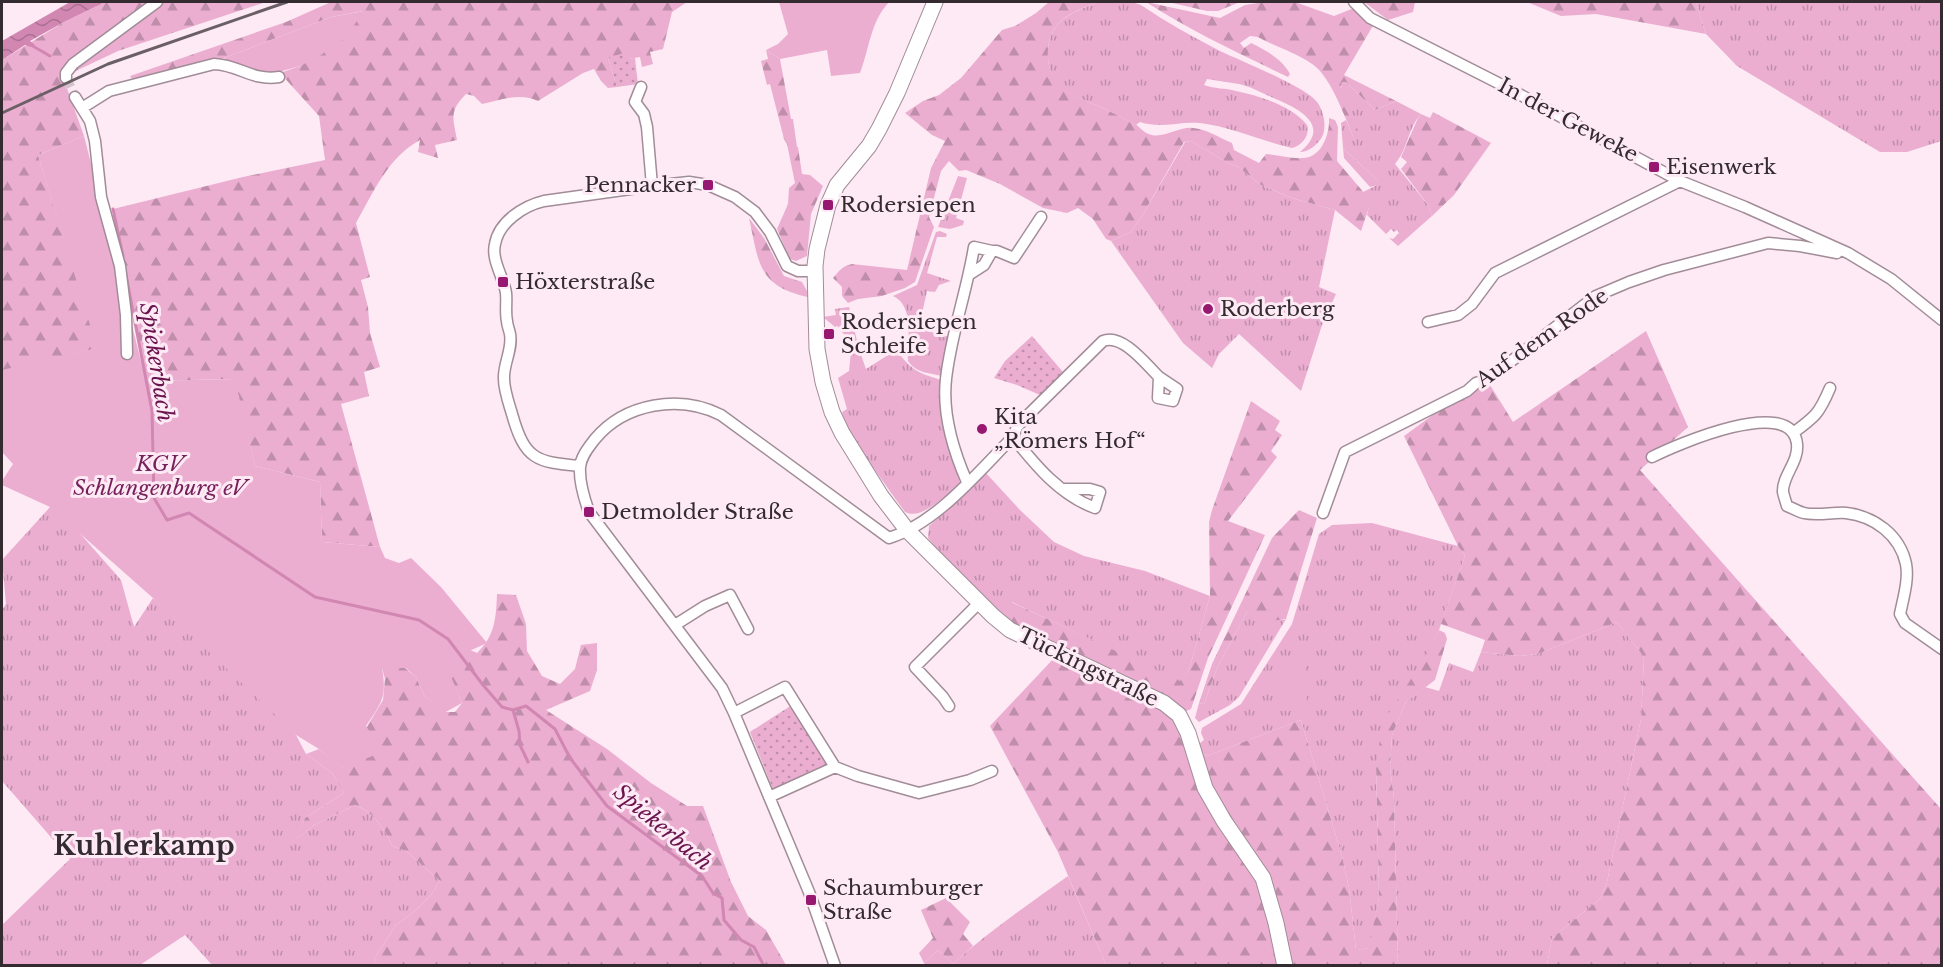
<svg xmlns="http://www.w3.org/2000/svg" width="1943" height="967" font-family="'Libre Baskerville',serif">
<style>
.grass{fill:url(#grass-tufts)}
.forest{fill:url(#forest-firs)}
.park{fill:url(#park-dots)}
.garden{fill:#ebaed1}
.water{fill:url(#water-waves)}
.lines{fill:none;stroke-linecap:round;stroke-linejoin:round}
.stream{stroke:#d187b2;stroke-width:3}
.street-tunnel{stroke:#d5c4cd;stroke-width:10;stroke-dasharray:10 5;stroke-linecap:butt}
.street-casing{stroke:#a18c97;stroke-width:13}
.secondary-casing{stroke:#a18c97;stroke-width:17}
.street{stroke:#fff;stroke-width:10}
.secondary{stroke:#fff;stroke-width:15}
.rail{stroke:#6a5f65;stroke-width:3}
.poi-dot{fill:#971870;stroke:#fdeaf4;stroke-width:2}
.labels{text-anchor:middle;stroke-width:6;stroke-linejoin:round;paint-order:stroke}
.street-label{font-size:21px;fill:#342b30;stroke:#fdeaf4}
.poi-label{font-size:21px;fill:#342b30;stroke:#fdeaf4;text-anchor:start}
.park-label{font-size:21px;font-style:italic;fill:#761f59;stroke:#fdeaf4}
.water-label{font-size:22px;font-style:italic;fill:#6b134f;stroke:#fdeaf4}
.district-label{font-size:27px;font-weight:bold;fill:#342b30;stroke:#fdeaf4}
</style>
<defs>
<pattern id="grass-tufts" width="24" height="20" patternUnits="userSpaceOnUse" patternTransform="scale(1.5)"><rect width="24" height="20" fill="#ebaed1"/><path d="M3 7l-1-3M5 7V3M7 7l1-3M15 17l-1-3M17 17v-4M19 17l1-3" fill="none" stroke="#bf8eaa"/></pattern>
<pattern id="forest-firs" width="22" height="20" patternUnits="userSpaceOnUse" patternTransform="scale(1.5)"><rect width="22" height="20" fill="#ebaed1"/><path d="M5 1l3.5 6h-7zM16 11l3.5 6h-7z" fill="#bf8eaa"/></pattern>
<pattern id="park-dots" width="8" height="8" patternUnits="userSpaceOnUse" patternTransform="scale(1.5)"><rect width="8" height="8" fill="#ebaed1"/><path d="M2 2h.1M6 6h.1" fill="none" stroke="#bf8eaa" stroke-width="1.8" stroke-linecap="round"/></pattern>
<pattern id="water-waves" width="16" height="10" patternUnits="userSpaceOnUse" patternTransform="scale(1.5)"><rect width="16" height="10" fill="#d187b2"/><path d="M0 5q4-4 8 0t8 0" fill="none" stroke="#aa6f91"/></pattern>
</defs>
<rect width="100%" height="100%" fill="#fdeaf4"/>
<path class="grass" d="M1098,2H1132L1141,5C1166,22 1193,37 1220,51C1241,61 1306,87 1317,102C1324,111 1327,127 1322,137C1317,145 1309,152 1300,152C1335,123 1293,106 1269,96C1260,92 1249,86 1239,84C1228,82 1217,81 1207,79L1204,85C1215,89 1225,88 1236,91C1260,96 1292,106 1307,125C1310,136 1302,145 1292,148C1261,141 1232,127 1200,123C1178,121 1162,129 1140,122L1136,125C1125,119 1114,113 1103,108C1087,101 1070,96 1058,84C1051,77 1049,68 1048,59C1046,22 1068,14 1098,2Z
M1696,2H1941V141L1907,152H1880L1737,66L1706,34Z
M1342,82H1346L1375,110L1396,101L1421,114C1408,128 1408,149 1395,164L1428,205L1432,216L1398,246L1389,238L1393,239L1399,233L1397,230L1394,232L1391,229L1386,234L1367,215L1370,201L1363,192L1377,185L1376,179L1343,148L1341,123L1346,120L1354,139L1341,85Z
M1191,141L1226,162L1238,167L1261,185L1292,198L1335,210L1319,287L1336,294L1322,325L1301,391L1239,334L1219,354L1212,368L1183,343L1111,241L1131,232L1142,216L1185,142Z
M958,176L967,178L956,218L964,221L963,225L950,229L938,227Z
M940,231L947,234L946,237H937L927,273L951,281L939,285L935,292L927,291L921,318L923,319L920,329L950,337L942,376C929,373 916,373 908,361C907,340 915,306 893,296L917,285L936,232Z
M849,307L859,349L866,369L896,350C913,371 916,372 941,380V413L945,436L960,483C947,494 922,521 905,512C887,486 851,441 842,412L847,409L838,378L849,371L851,351L844,340L847,336L840,331L841,329L837,326L835,327L823,317L836,315L835,309Z
M985,472L1020,510L1054,542L1084,556L1145,571L1210,596L1189,670L1180,682L1012,602L1003,618L936,548L928,538L929,526L970,490Z
M50,507L62,513L121,580L134,627L153,598L279,714L296,735L306,754L332,773L344,793L305,818L297,839L314,825L355,805C373,812 385,828 392,846L406,851L440,881L431,895L416,910L395,926L374,959L377,965H212L185,935L140,965H2V925L70,859L2,781V610L6,604L2,560Z
M1372,523L1458,546L1465,556L1439,630L1376,764L1379,897L1370,948L1356,950L1349,888L1342,856L1301,720L1207,756L1198,751L1200,743L1204,740L1201,733L1202,728L1241,704L1292,624L1319,534L1332,525Z
M1247,612L1284,620L1286,619L1239,697L1230,705L1199,722L1195,718L1199,703L1204,704L1217,668Z
M1617,622L1644,657L1641,719L1607,882L1601,898L1552,938L1547,965H1398L1394,798L1390,768L1392,735L1406,702L1425,687L1439,691L1449,663L1473,672L1481,652L1519,656L1538,654Z
M1068,876L1106,965L925,966L924,963L938,950L953,964C989,931 1029,904 1068,876Z"/>
<path class="forest" d="M105,2H266L118,51L63,77L84,136L38,155L98,348L2,371V60L64,22Z
M331,2H687L672,12L663,49L650,52L653,64L642,67L640,57L629,59L608,58L617,87L608,88L601,81L594,69L583,73L538,101C521,92 500,100 482,104L474,96L466,94C449,111 453,118 457,140L435,145L438,158L418,152L420,140C388,157 373,193 356,223L370,277L361,280L368,307L370,333L380,367L364,372L369,396L341,404L380,547L322,542L320,482L255,466L234,379L146,381L113,209L243,177L325,160L319,116L280,73L300,66L344,38L363,11L331,17L224,58L214,64L135,83L130,76L286,22Z
M1049,2H1098C1069,13 1046,22 1048,58C1049,69 1052,78 1061,86C1076,99 1096,104 1113,113C1121,117 1130,121 1138,126C1141,129 1145,133 1149,134C1162,140 1179,126 1193,128C1206,129 1220,138 1232,143L1234,150L1259,163L1266,154C1278,155 1291,159 1304,158C1322,157 1330,133 1329,118L1335,120L1338,127L1337,161L1371,201L1361,231L1335,210L1292,198L1261,185L1238,167L1226,162L1191,141L1184,142L1142,216L1131,232L1111,241L1106,239L1093,219L1078,208L1067,213L1043,208L1000,184L966,170L959,171L949,161L941,171L929,217L934,227L915,282L905,288L882,296L858,299L848,303L842,296V287L833,278C839,271 842,266 852,264L907,270L931,168L945,141L932,135L905,113L923,101L939,95L961,78L1002,30L1015,26L1036,13Z
M1146,2L1220,18L1245,5L1264,2H1295L1334,16L1354,8L1359,15L1374,24L1344,75L1396,101L1375,110L1346,82H1342L1341,86L1360,136L1358,139H1354C1346,119 1334,87 1320,71C1307,56 1275,47 1258,37L1250,36L1240,43L1244,48L1251,43C1266,50 1283,60 1290,74L1288,77C1240,54 1191,31 1146,2Z
M1168,2H1240L1218,11H1207Z
M1364,2H1415L1413,12L1388,20Z
M1527,2H1696L1706,34L1596,14L1561,16Z
M766,50L780,59L791,119H793L797,147H798L802,174L810,175L823,186L811,214L807,256L796,261L790,259L777,229L788,204L789,188L795,183L787,144L784,139L770,84L767,85L761,61L768,59Z
M1433,112L1491,143L1454,195L1432,216L1428,205L1401,169L1407,162L1401,157L1418,118L1421,114L1430,118Z
M1343,148L1376,179L1378,185L1370,187L1344,158Z
M749,218L764,238L784,276L802,282L807,291L808,297C757,286 759,262 749,218Z
M1646,331L1688,427L1640,470L1941,809V965H1547L1552,938L1601,898L1607,882L1641,719L1644,657L1617,622L1538,654L1519,656L1481,652L1485,640L1441,624L1465,556L1458,546L1404,436L1485,377L1513,422Z
M1251,401L1280,421L1275,430L1282,435L1271,451L1277,457L1228,521L1265,535L1208,658L1191,709L1184,712L1192,748L1207,756L1301,720L1342,856L1349,888L1356,950L1369,948L1379,897L1376,764L1381,734L1385,719L1424,659L1439,630L1445,633L1447,639L1435,680L1406,702L1392,735L1390,768L1394,798L1398,965H1106L1058,852L990,726L1055,657L1003,618L1011,602L1180,681L1189,670L1210,596L1209,522L1212,510Z
M1299,510L1317,518L1286,619L1263,622L1247,612L1217,668L1204,704L1199,703L1212,664L1272,538Z
M497,594L516,595L526,624L527,651L542,676L560,684L575,669L581,645L597,643V670L590,691L546,710L607,749L651,783L687,806H703L731,882L748,916L766,930L786,965H377L374,959L395,926L416,910L431,895L440,881L406,851L392,846C385,828 373,812 355,805L314,825L296,840L305,818L344,793L332,773L306,754L319,749L342,768L383,700L385,679L382,668H405L416,677L424,695L444,712H455L462,703L444,662L452,642L477,653C495,636 496,618 497,594Z
M946,898L970,922L963,934L973,946L953,964L938,950L924,963L919,953L933,938L921,910Z"/>
<path class="park" d="M627,52L629,59L635,58L638,84L617,87L608,58Z
M1032,336L1063,372L1040,395L1017,385L994,378L1005,361Z
M792,705L831,764L775,794L750,732Z"/>
<path class="garden" d="M779,2H889C870,23 870,47 860,73L831,76L827,50L780,59L766,50L778,44L788,34Z
M364,11L345,38L318,57L300,66L268,75L228,61L224,58L331,17Z
M84,136L146,381L235,379L255,466L320,482L322,542L380,547L385,558L399,563L411,558L441,587L487,643L445,662L462,703L444,713L424,695L416,677L406,668H382C387,697 382,702 366,726L383,752L341,768L319,749L296,735L153,598L50,507L2,485V481L13,464L2,452V370L97,348L38,155Z
M1306,658L1307,710L1280,711L1278,659Z"/>
<path class="water" d="M70,2H105L64,22L30,41L35,45L31,47L25,45L2,60V41Z"/>
<g class="lines">
<path class="stream" d="M31,45L50,56
M113,209L123,256
M126,275L152,411L154,498L167,520L189,513L315,597L419,620L448,639L483,685L502,707L513,710L526,706L555,729L570,758L607,806L702,876L713,893L722,898L724,920L741,940L754,947L764,966
M513,710L519,731L520,745L528,762"/>
<path class="street-tunnel" d="M66,78L75,97"/>
<g class="street-casing">
<path id="street" d="M1354,2L1370,18L1504,86L1680,181L1745,207L1848,253L1891,279L1942,320
M66,78V73L73,64L157,2
M641,87L635,102L644,114L647,127L652,186
M75,97L90,121L95,141L101,197L120,266L126,315L127,354
M82,108L109,91L214,64C240,65 251,81 279,77
M992,251H997L1014,258L1041,217
M1428,322L1458,315L1472,304L1495,273L1680,181
M1793,433C1815,417 1819,414 1830,388
M1013,437C1036,466 1060,495 1095,508L1100,492L1090,489H1062
M1652,457C1676,445 1792,394 1797,444C1799,462 1782,476 1783,492C1784,497 1786,502 1787,506C1793,508 1799,512 1804,513C1817,516 1833,512 1846,513C1874,516 1900,535 1906,564C1909,580 1903,599 1900,614L1905,623L1942,649
M580,466C536,462 525,460 512,414C509,404 504,390 504,379C503,364 513,349 510,334C509,329 507,325 507,321C505,312 507,302 506,293C504,278 491,260 495,244C499,222 523,206 544,201L652,186L689,182L708,185L735,197L755,212L770,232L787,266L798,271H815
M967,482C953,450 942,415 946,379C951,334 967,291 974,247L992,251L984,265L970,274
M1323,513L1345,452L1467,391L1476,383L1488,379L1596,296L1629,282L1664,270L1768,243L1800,246L1837,253
M675,625L705,606L730,595L748,629
M949,706L943,697L915,667L979,603
M734,713L785,687L835,767L858,776L919,793L970,780L992,771
M769,797L835,767
M835,966L809,892L734,713L722,688L589,512C584,498 579,482 580,467C581,456 589,447 595,439C625,403 680,394 721,415L889,538C937,523 978,472 1013,437L1017,427L1026,417L1103,341C1122,333 1146,364 1159,377L1158,398L1173,401L1177,389L1159,377"/>
</g>
<g class="secondary-casing">
<path id="secondary" d="M935,2L897,93L879,129L869,146L837,185L828,205L817,249L815,266L817,349L823,382L832,412L842,433L881,496L907,530L993,616L1010,630L1164,703L1179,715L1188,733L1205,788L1224,821L1263,878L1276,923L1285,966"/>
</g>
<use href="#street" class="street"/>
<use href="#secondary" class="secondary"/>
<path class="rail" d="M2,113L108,64L287,2"/>
</g>
<g class="poi-dot">
<rect x="1648" y="161" width="12" height="12" rx="3"/>
<rect x="702" y="179" width="12" height="12" rx="3"/>
<rect x="822" y="199" width="12" height="12" rx="3"/>
<rect x="497" y="276" width="12" height="12" rx="3"/>
<circle cx="1208" cy="309" r="6"/>
<rect x="823" y="328" width="12" height="12" rx="3"/>
<circle cx="982" cy="429" r="6"/>
<rect x="583" y="506" width="12" height="12" rx="3"/>
<rect x="805" y="894" width="12" height="12" rx="3"/>
</g>
<g class="labels">
<g class="street-label">
<text transform="translate(1568 120) rotate(28)" y="7">In der Geweke</text>
<text transform="translate(1542 338) rotate(-35)" y="7">Auf dem Rode</text>
<text transform="translate(1088 667) rotate(26)" y="7">Tückingstraße</text>
</g>
<g class="poi-label">
<text x="1666" y="174">Eisenwerk</text>
<text x="696" y="192" text-anchor="end">Pennacker</text>
<text x="840" y="212">Rodersiepen</text>
<text x="515" y="289">Höxterstraße</text>
<text x="1220" y="316">Roderberg</text>
<text x="841" y="329">Rodersiepen<tspan x="841" dy="24">Schleife</tspan></text>
<text x="994" y="424">Kita<tspan x="994" dy="24">„Römers Hof“</tspan></text>
<text x="601" y="519">Detmolder Straße</text>
<text x="823" y="895">Schaumburger<tspan x="823" dy="24">Straße</tspan></text>
</g>
<g class="park-label">
<text x="160" y="471">KGV<tspan x="160" dy="24">Schlangenburg eV</tspan></text>
</g>
<g class="water-label">
<text transform="translate(157 362) rotate(81)" y="8">Spiekerbach</text>
<text transform="translate(663 827) rotate(40)" y="8">Spiekerbach</text>
</g>
<g class="district-label">
<text x="144" y="855">Kuhlerkamp</text>
</g>
</g>
<rect width="1943" height="967" fill="none" stroke="#342b30" stroke-width="6"/>
</svg>
